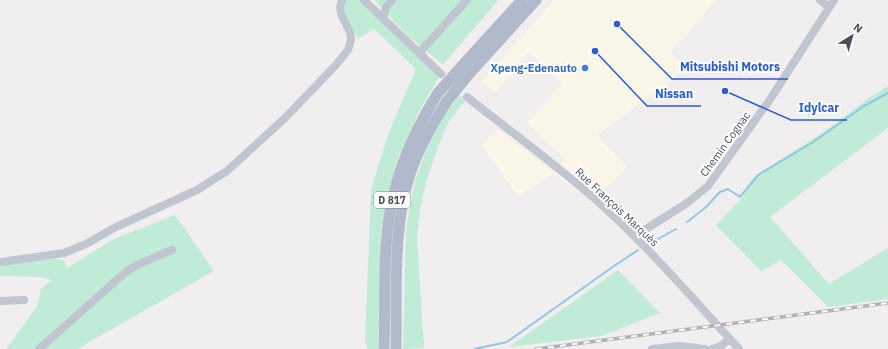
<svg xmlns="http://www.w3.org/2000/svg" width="888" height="349" font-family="'IBM Plex Sans',sans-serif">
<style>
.commercial{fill:#faf7e8}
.green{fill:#c0ebd6}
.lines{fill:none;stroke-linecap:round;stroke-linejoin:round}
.stream{stroke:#90c8e4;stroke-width:2}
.minor{stroke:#c0c6cf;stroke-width:8}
.major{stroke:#b0baca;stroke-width:11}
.rail-casing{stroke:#b1b2b8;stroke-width:3.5}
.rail{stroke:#fff;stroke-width:2;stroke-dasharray:6;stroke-linecap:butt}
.major-bridge{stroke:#b0baca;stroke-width:11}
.shop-dot{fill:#3f7fe0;stroke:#fff;stroke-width:1.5}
.labels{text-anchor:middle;stroke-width:4;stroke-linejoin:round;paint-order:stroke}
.shield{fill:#fff;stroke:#7f848b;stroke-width:1}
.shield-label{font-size:10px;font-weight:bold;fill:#484f59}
.shop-label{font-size:11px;font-weight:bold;fill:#366cbe;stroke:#fff;text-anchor:end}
.street-label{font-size:11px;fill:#484f59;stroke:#fff}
.leader{fill:none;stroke:#295cd0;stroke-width:1.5}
.callout-dot{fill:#295cd0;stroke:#fff;stroke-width:1.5}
.callout-label{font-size:12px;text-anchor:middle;font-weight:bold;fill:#295cd0;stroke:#fff;stroke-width:4;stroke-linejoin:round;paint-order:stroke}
</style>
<rect width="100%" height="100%" fill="#f0eeee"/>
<path class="commercial" d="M554,0H717L670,52L685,70L597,135L627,167L592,202L554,173L518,197L481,144L497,129L554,173L565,159L527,122L563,84L529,52L495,93L482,82Z"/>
<path class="green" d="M346,0H359L439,77L421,108L397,160L387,196L381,233L378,349H368L365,343L371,190L389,132L416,69L374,29L358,39L343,8Z
M374,0H498L443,65L405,33Z
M888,86V128L770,217L829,284L888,248V299L828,307L781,260L761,271L716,225L742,198L758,174L822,133L869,98Z
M459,95L465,101L449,121L442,136L426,182L420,209L417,238L424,348L403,349L406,228L415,180L427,148L444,116Z
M175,215L214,271L77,349H6L38,305L41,289L52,280L40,277L0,276V264L51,258L64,260L67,268L114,239Z
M618,270L660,313L601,336L509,347Z"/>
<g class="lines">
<path class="stream" d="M687,222L706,207L720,192L728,189L740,197L758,175L813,142L864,106L888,93
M651,243L676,229
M474,349L507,342L614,266L638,250"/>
<path class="minor" d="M364,0L441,74
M820,0L829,7
M383,18L386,7L392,0
M419,53L467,0
M467,97C510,131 554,163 595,199C647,245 692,298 739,349
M635,236L687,203L708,186L769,101L834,0
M0,262L64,253L86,244L116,227L197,190L227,171L284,119L335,66L348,50L351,40L350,32L341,14L340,7L342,0
M0,301L24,300
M39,349L127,271L139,264L172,250
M652,349L679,346L705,349
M712,349L721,346L729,339"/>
<path class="major" d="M461,67L522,0
M469,74L536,0
M384,349C386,296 381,236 396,185C405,152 420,122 438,93
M396,349C397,291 392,227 411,171C420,146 433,123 447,101"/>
<g class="rail-casing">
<path id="rail" d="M536,349L888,303"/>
</g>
<use href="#rail" class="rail"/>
<path class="major-bridge" d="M438,93L461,67
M447,101L469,74"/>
</g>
<circle class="shop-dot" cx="585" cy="68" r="4"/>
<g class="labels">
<rect class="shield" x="374" y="192" width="36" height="16" rx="3"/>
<g class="shield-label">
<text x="392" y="204">D 817</text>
</g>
<g class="shop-label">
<text x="577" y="72">Xpeng-Edenauto</text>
</g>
<g class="street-label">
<text transform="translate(725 144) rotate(-54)" y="4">Chemin Cognac</text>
<text transform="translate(617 207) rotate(43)" y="4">Rue François Marquès</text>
</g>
</g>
<path class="leader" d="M617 24L672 79H788M595 51L647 106H701M725 91L791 120H847"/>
<g class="callout-dot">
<circle cx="617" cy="24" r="4"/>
<circle cx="595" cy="51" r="4"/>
<circle cx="725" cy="91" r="4"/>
</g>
<g class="callout-label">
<text x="730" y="71">Mitsubishi Motors</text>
<text x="674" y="98">Nissan</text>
<text x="819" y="112">Idylcar</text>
</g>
<g transform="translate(852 36) rotate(37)" stroke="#ffffff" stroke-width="3" paint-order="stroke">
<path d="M0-3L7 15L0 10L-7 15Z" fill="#484f59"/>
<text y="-6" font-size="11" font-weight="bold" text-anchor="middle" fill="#484f59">N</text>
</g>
</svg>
